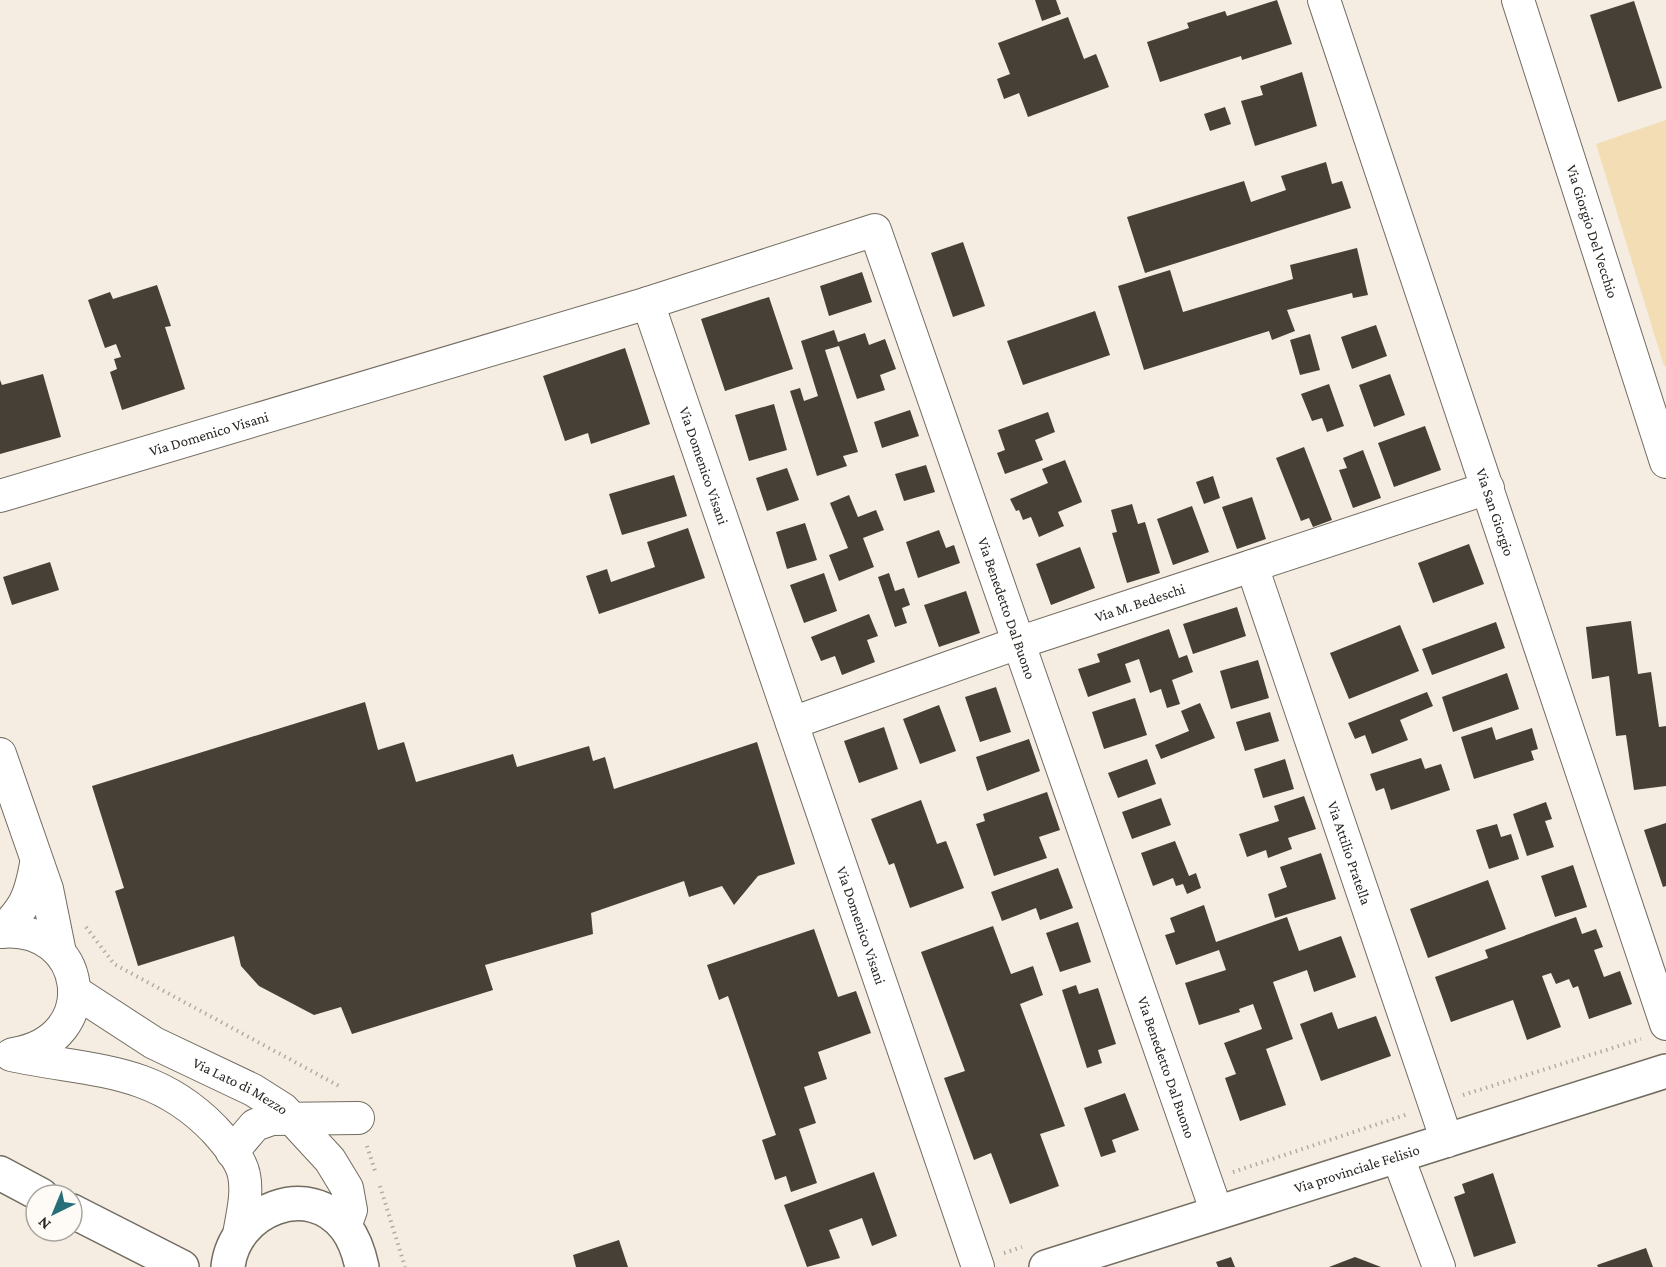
<svg xmlns="http://www.w3.org/2000/svg" width="1666" height="1267" font-family="'Crimson Pro',serif">
<style>
.green{fill:#f3ddb4}
.building{fill:#464036}
.lines{fill:none;stroke-linecap:round;stroke-linejoin:round}
.street-casing{stroke:#726c61;stroke-width:34}
.secondary-casing{stroke:#726c61;stroke-width:36}
.path{stroke:#b2aca2;stroke-width:4;stroke-dasharray:1.5 4.5;stroke-linecap:butt}
.street{stroke:#fff;stroke-width:32}
.secondary{stroke:#fff;stroke-width:33}
.labels{text-anchor:middle;stroke-width:6;stroke-linejoin:round;paint-order:stroke}
.street-label{font-size:15px;fill:#292622;stroke:#fefbf6}
</style>
<rect width="100%" height="100%" fill="#f5ede1"/>
<path class="green" d="M1666,120V366H1664L1596,144Z"/>
<path class="building" d="M1035,0H1056L1061,14L1042,21Z
M1277,0L1292,44L1242,60L1241,56L1160,82L1147,42L1189,28L1187,23L1225,11L1227,16Z
M1634,1L1662,88L1618,102L1590,15Z
M1068,17L1084,59L1096,54L1109,87L1028,117L1019,93L1004,99L997,79L1010,74L998,43Z
M1302,72L1317,126L1255,146L1241,101L1263,95L1260,86Z
M1225,107L1231,124L1210,131L1204,114Z
M1326,162L1332,184L1342,181L1351,208L1145,273L1127,217L1244,181L1251,202L1286,190L1281,176Z
M963,242L985,306L953,317L931,253Z
M1357,248L1368,295L1353,298L1352,293L1287,310L1295,331L1272,340L1269,331L1144,370L1118,286L1170,270L1183,312L1293,279L1290,265Z
M862,272L872,302L829,316L820,286Z
M157,285L171,326L165,327L185,389L122,410L110,372L117,369L114,359L121,357L116,344L105,348L88,300L110,292L113,299Z
M769,297L793,369L725,391L701,319Z
M1095,311L1110,355L1023,385L1007,341Z
M1376,325L1387,356L1352,369L1341,337Z
M834,330L838,342L865,333L869,345L885,339L896,369L880,375L885,390L857,399L839,346L825,350L858,452L843,456L847,466L817,476L790,391L800,388L804,401L818,396L801,341Z
M1310,334L1320,370L1300,375L1290,340Z
M625,348L650,424L591,444L588,433L565,441L543,376Z
M43,374L61,437L0,454V380L2,385Z
M1390,374L1405,415L1374,427L1359,385Z
M1329,384L1344,426L1327,432L1322,418L1312,421L1301,394Z
M774,404L787,450L749,461L735,415Z
M910,410L919,436L882,448L874,422Z
M1048,412L1055,432L1035,440L1043,460L1005,474L997,453L1005,450L998,430Z
M1425,426L1441,470L1394,487L1378,443Z
M1304,447L1332,520L1313,527L1309,518L1301,521L1276,458Z
M1363,450L1381,498L1353,508L1339,470L1347,468L1343,458Z
M1065,460L1082,502L1058,512L1064,526L1039,537L1031,517L1023,520L1019,510L1016,511L1010,499L1048,483L1042,469Z
M926,465L935,492L904,501L895,474Z
M787,468L799,500L767,511L756,478Z
M674,475L687,516L622,535L609,494Z
M1213,476L1220,498L1204,504L1196,482Z
M849,495L858,517L876,510L884,530L863,538L874,567L839,581L829,555L848,548L830,503Z
M1252,497L1266,539L1237,549L1222,507Z
M1132,504L1138,524L1145,522L1160,573L1127,583L1112,533L1117,532L1111,510Z
M1192,506L1209,552L1173,565L1157,519Z
M805,523L817,560L787,569L776,532Z
M688,528L705,578L599,614L586,576L607,569L611,582L655,567L647,542Z
M939,530L946,548L954,545L960,563L918,578L906,542Z
M1469,544L1484,584L1433,603L1418,563Z
M1080,547L1095,588L1051,605L1036,564Z
M50,562L59,590L12,605L3,577Z
M824,573L837,611L804,623L790,585Z
M889,573L895,591L904,588L910,605L902,608L907,623L895,627L878,577Z
M966,591L980,633L939,647L924,605Z
M1237,607L1246,636L1193,654L1183,624Z
M869,614L878,636L867,640L875,662L842,675L835,656L821,661L811,637Z
M1631,621L1638,674L1651,672L1659,727L1666,726V786L1634,790L1626,735L1616,736L1609,676L1592,679L1586,627Z
M1496,622L1505,648L1432,675L1422,649Z
M1400,625L1419,671L1349,699L1330,653Z
M1169,629L1179,658L1187,655L1193,672L1172,680L1180,704L1167,708L1161,689L1150,693L1139,659L1125,664L1131,682L1088,697L1078,669L1100,662L1097,654Z
M1258,660L1269,698L1231,709L1220,671Z
M1507,673L1519,709L1453,732L1442,697Z
M996,687L1011,732L980,742L965,697Z
M1427,692L1433,706L1400,720L1408,740L1372,754L1365,735L1355,739L1348,723Z
M1135,698L1147,735L1104,749L1092,712Z
M365,702L378,750L404,742L416,782L513,754L517,767L589,746L593,761L605,757L614,789L757,742L795,864L758,876L734,905L722,886L689,897L684,881L591,913L593,934L485,965L493,990L352,1034L341,1007L314,1015L259,986L241,966L234,936L138,966L115,891L124,888L92,786Z
M1200,703L1215,738L1161,759L1155,745L1189,731L1181,711Z
M939,705L956,751L920,764L903,719Z
M1270,712L1279,741L1245,751L1236,722Z
M884,727L898,769L859,783L844,741Z
M1492,727L1496,740L1532,728L1538,749L1531,751L1534,760L1474,779L1461,737Z
M1029,739L1040,771L987,791L976,757Z
M1421,758L1425,769L1441,764L1450,790L1391,810L1384,788L1376,791L1370,774Z
M1147,759L1156,784L1118,798L1108,773Z
M1285,759L1294,789L1263,798L1254,769Z
M1047,792L1060,830L1039,837L1047,858L994,876L976,824L985,821L983,814Z
M1304,796L1316,829L1288,838L1292,849L1268,858L1266,850L1247,857L1239,834L1279,821L1274,806Z
M1161,798L1171,825L1132,839L1122,812Z
M921,800L937,844L946,841L964,888L910,908L894,863L889,865L871,819Z
M1546,802L1552,819L1545,821L1554,847L1527,856L1513,814Z
M1666,823V886L1663,887L1644,830Z
M1497,824L1501,837L1511,834L1519,859L1489,869L1476,830Z
M1175,841L1189,876L1196,873L1201,888L1187,894L1183,884L1176,886L1173,878L1153,886L1141,853Z
M1321,853L1336,899L1275,918L1268,894L1287,887L1280,867Z
M1573,865L1587,907L1555,917L1541,876Z
M1058,868L1073,908L1040,920L1036,908L1002,921L991,892Z
M1488,880L1506,929L1428,958L1410,909Z
M1204,905L1216,942L1287,917L1299,951L1341,936L1356,977L1314,992L1307,970L1273,982L1293,1039L1266,1049L1286,1105L1240,1121L1225,1078L1236,1074L1224,1043L1262,1029L1253,1004L1239,1009L1240,1012L1199,1025L1185,983L1226,970L1219,950L1176,965L1165,935L1175,932L1170,918Z
M1576,917L1582,934L1596,929L1603,947L1594,950L1604,977L1620,971L1632,1004L1589,1019L1578,986L1573,988L1569,979L1556,984L1551,973L1542,976L1561,1027L1527,1040L1513,1000L1451,1022L1435,977L1488,958L1485,950Z
M1078,922L1091,962L1060,972L1046,933Z
M993,926L1011,974L1033,966L1043,995L1020,1004L1065,1126L1040,1134L1059,1186L1010,1204L991,1153L974,1160L944,1078L965,1071L921,952Z
M814,929L838,997L856,991L871,1033L818,1052L827,1079L804,1087L816,1123L799,1129L817,1183L791,1192L786,1176L775,1180L762,1140L776,1135L728,996L719,1000L707,965Z
M1076,985L1079,994L1098,988L1116,1044L1098,1050L1102,1063L1087,1068L1062,990Z
M1332,1012L1338,1029L1376,1016L1391,1056L1321,1081L1300,1024Z
M1125,1093L1139,1130L1112,1140L1116,1152L1101,1157L1084,1108Z
M874,1172L897,1236L872,1246L862,1218L829,1230L840,1258L807,1267L784,1205Z
M1493,1173L1516,1243L1474,1257L1454,1197L1465,1193L1462,1184Z
M619,1240L628,1267H576L573,1255Z
M1646,1248L1653,1267H1598L1597,1265Z
M1231,1257L1235,1267H1218L1216,1262Z
M1355,1257L1381,1267H1329Z"/>
<g class="lines">
<g class="street-casing">
<g id="street">
<path id="s1" d="M1324,0L1666,1024"/>
<path id="s2" d="M1518,0L1666,462"/>
<path id="s3" d="M648,303L875,230L1217,1213"/>
<path id="s4" d="M0,496L648,303L978,1267"/>
<path id="s5" d="M1252,566L1447,1141"/>
<path id="s6" d="M792,723L1018,643L1488,488"/>
<path d="M0,754L47,889L60,953"/>
<path d="M0,932C87,923 105,1040 13,1054"/>
<path d="M1,932C25,908 30,897 36,864"/>
<path id="s7" d="M74,991L154,1043L253,1090L283,1109L330,1160L347,1188L351,1210L345,1227"/>
<path d="M11,1055C90,1072 153,1066 214,1129C225,1141 241,1159 244,1175C248,1194 242,1216 239,1235"/>
<path d="M232,1152L255,1125L272,1119L358,1118"/>
<path d="M1398,1157L1439,1267"/>
</g>
</g>
<g class="secondary-casing">
<g id="secondary">
<path d="M0,1173L41,1195"/>
<path d="M72,1211L182,1267"/>
<path d="M228,1267C234,1210 309,1179 346,1228C355,1240 359,1253 362,1267"/>
<path id="s8" d="M1046,1267L1666,1071"/>
</g>
</g>
<path class="path" d="M86,927L114,964L341,1087
M1463,1095L1641,1039
M367,1146L376,1174
M1233,1172L1408,1114
M380,1186L405,1267
M1004,1253L1022,1247"/>
<use href="#street" class="street"/>
<use href="#secondary" class="secondary"/>
</g>
<g class="labels">
<g class="street-label">
<text dy="5" stroke="none"><textPath href="#s2" startOffset="243">Via Giorgio Del Vecchio</textPath></text>
<text dy="5" stroke="none"><textPath href="#s4" startOffset="218">Via Domenico Visani</textPath></text>
<text dy="5" stroke="none"><textPath href="#s4" startOffset="848">Via Domenico Visani</textPath></text>
<text dy="5" stroke="none"><textPath href="#s1" startOffset="540">Via San Giorgio</textPath></text>
<text dy="5" stroke="none"><textPath href="#s6" startOffset="368">Via M. Bedeschi</textPath></text>
<text dy="5" stroke="none"><textPath href="#s3" startOffset="639">Via Benedetto Dal Buono</textPath></text>
<text dy="5" stroke="none"><textPath href="#s5" startOffset="303">Via Attilio Pratella</textPath></text>
<text dy="5" stroke="none"><textPath href="#s4" startOffset="1334">Via Domenico Visani</textPath></text>
<text dy="5" stroke="none"><textPath href="#s3" startOffset="1125">Via Benedetto Dal Buono</textPath></text>
<text dy="5" stroke="none"><textPath href="#s7" startOffset="192">Via Lato di Mezzo</textPath></text>
<text dy="5" stroke="none"><textPath href="#s8" startOffset="326">Via provinciale Felisio</textPath></text>
</g>
</g>
<g transform="translate(54 1213) rotate(223)"><circle r="28" fill="#fefbf6" stroke="#a9a6a1" stroke-width="1.5"/>
<path d="M0-4.5L10 22L0 15L-10 22Z" fill="#266f79"/>
<text y="-9" font-size="16" font-weight="bold" text-anchor="middle" fill="#292622">N</text>
</g>
</svg>
